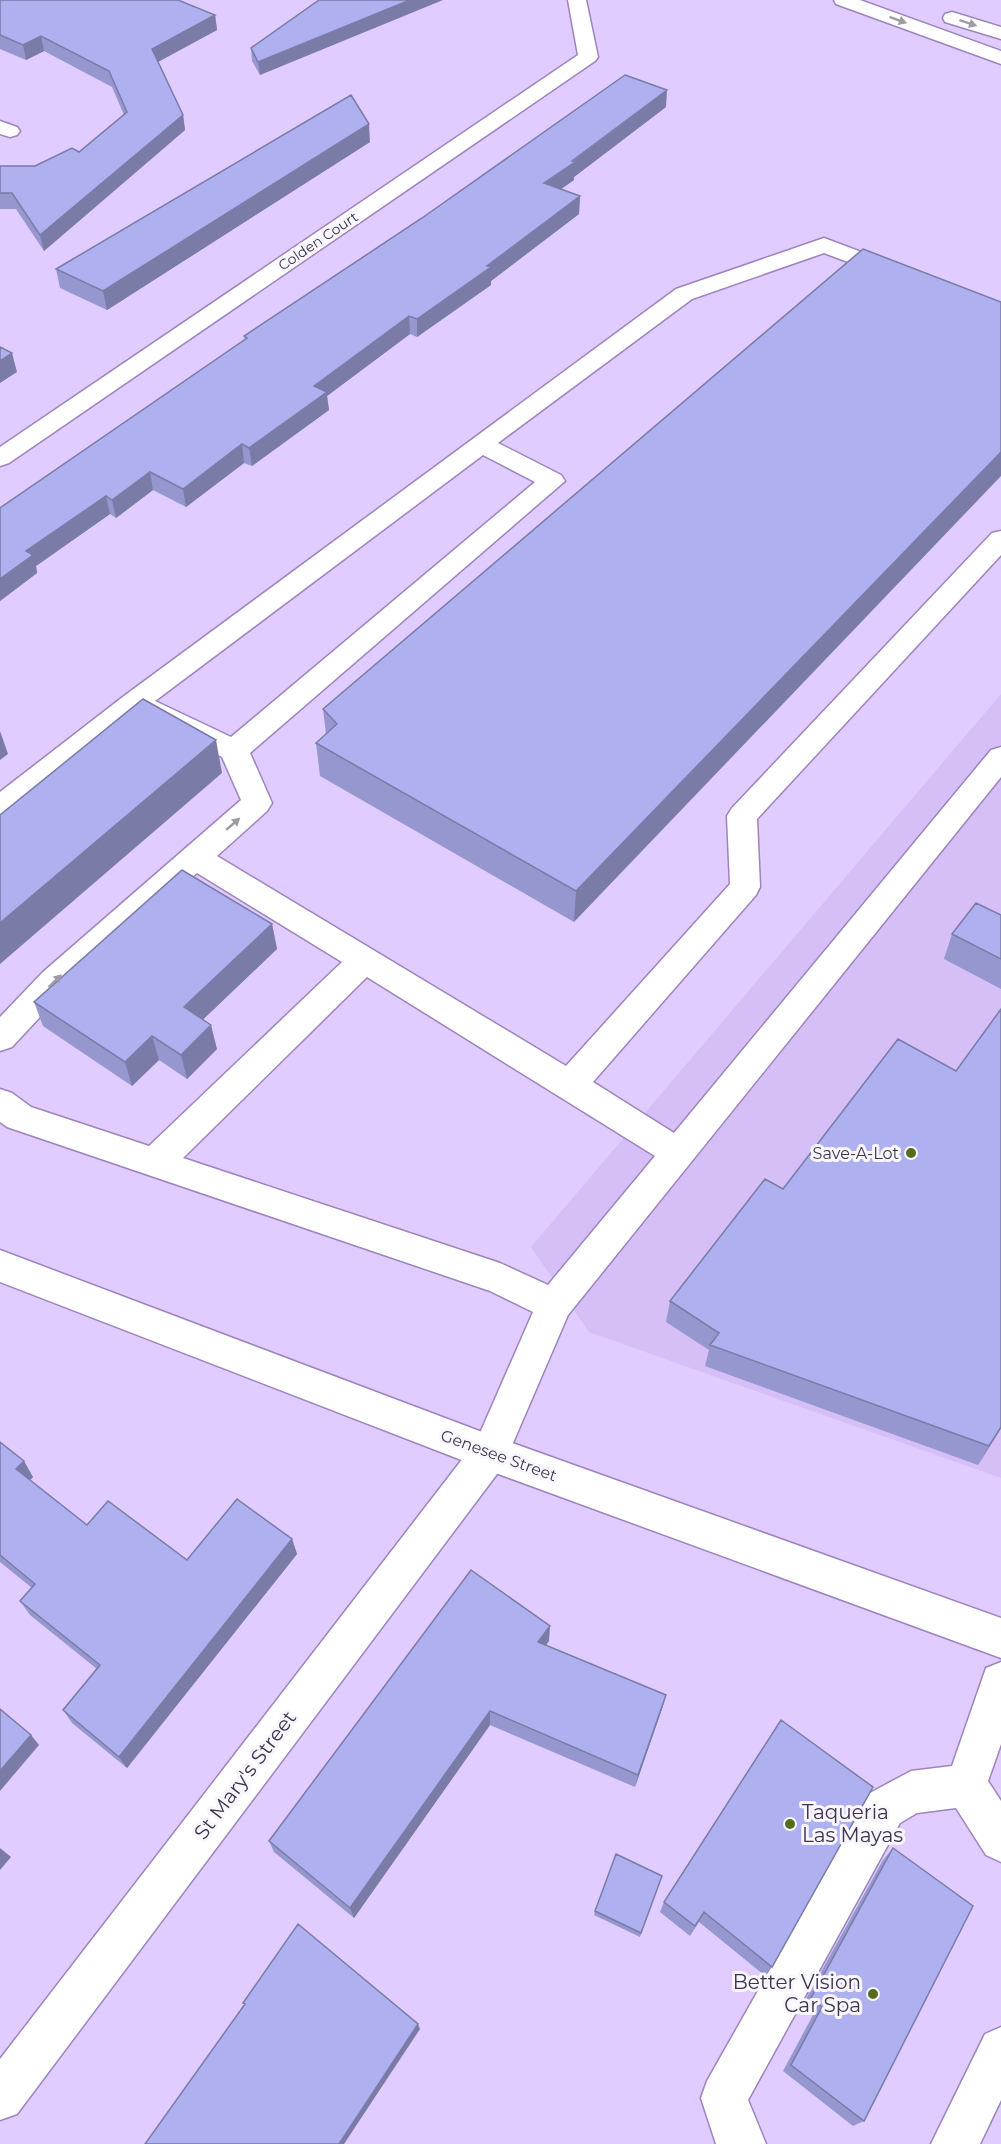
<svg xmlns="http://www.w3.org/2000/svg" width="1001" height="2144" font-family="Montserrat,sans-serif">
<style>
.built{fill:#d5bff6}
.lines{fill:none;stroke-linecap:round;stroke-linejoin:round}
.minor-casing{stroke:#9c84be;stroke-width:3}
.major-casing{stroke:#9c84be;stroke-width:3}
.highway-casing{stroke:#9c84be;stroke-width:3}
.minor{fill:#fff;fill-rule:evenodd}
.major{fill:#fff;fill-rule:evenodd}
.highway{fill:#fff;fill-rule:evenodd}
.wall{fill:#9697ce}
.shaded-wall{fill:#7a7ba7}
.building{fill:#aeb0ef;stroke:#7a7ba7;stroke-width:1.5}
.oneway{fill:#9e9aa6}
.poi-dot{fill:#576c1a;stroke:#f9f7fd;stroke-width:2}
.labels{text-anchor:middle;stroke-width:6;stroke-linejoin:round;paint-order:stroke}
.far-street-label{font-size:14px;fill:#3e344d;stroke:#f9f7fd}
.poi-label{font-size:16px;fill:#3e344d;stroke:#f9f7fd;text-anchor:end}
.street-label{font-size:16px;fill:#3e344d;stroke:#f9f7fd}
.near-street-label{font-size:20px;fill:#3e344d;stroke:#f9f7fd}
.near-poi-label{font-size:20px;fill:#3e344d;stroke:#f9f7fd;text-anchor:start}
</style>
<rect width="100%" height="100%" fill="#e0ccff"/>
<path class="built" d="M1001,694V1478L589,1332L531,1247Z"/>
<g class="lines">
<g class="minor-casing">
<path id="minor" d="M568,0H586L598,57L595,61L9,463L0,466V447L578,55Z
M0,121L17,127L20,131L17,135L10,137L0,134Z
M824,238L904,268L907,273L904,278L896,280L824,253L692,299L498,443L561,475L565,481L250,753L272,803L267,811L217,856L566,1066L730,884L727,816L732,808L992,533L1001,531V555L757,819L760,887L756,895L593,1082L674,1133L991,750L1001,747V777L568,1315L503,1466L17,2114L0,2120V2059L477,1440L533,1312L490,1291L7,1127L0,1122V1089L12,1093L31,1107L149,1146L342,962L197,873L65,990L12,1047L0,1051V1017L43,972L241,800L222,757L136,716L10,816L0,819V792L124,696L676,289ZM483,455L535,482L231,737L155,701ZM367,977L655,1156L548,1285L500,1263L183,1158Z
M1001,1662V1744L988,1781L1001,1801V1862L986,1855L956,1808L917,1813L900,1823L748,2100L766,2144H716L701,2098L707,2081L870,1793L911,1771L952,1766L986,1668Z
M1001,2027V2100L980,2144H931L985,2034Z"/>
</g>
<g class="major-casing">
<path id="major" d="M0,1250L490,1435L1001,1618V1658L490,1471L0,1282Z"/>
</g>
<g class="highway-casing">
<path id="highway" d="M834,0H860L1001,51V64L836,4Z
M952,12L1001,27V39L945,22L943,18L945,14Z"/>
</g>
<use href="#minor" class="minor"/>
<use href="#major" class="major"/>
<use href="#highway" class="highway"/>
</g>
<path class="wall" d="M0,0L215,15L217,30L158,62L183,115L185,130L44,251L16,209H0V166H35L79,152L124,115L112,87L44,51L26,60L0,49Z
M319,0L260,75L252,61L251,48Z
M666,107L574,177V180L561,189L580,196L579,214L491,281V285L417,337L410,334L327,396L329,410L252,466L244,463L186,507L153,490L116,518L110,514L36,566L37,573L0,601V508L245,340L244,336Z
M370,142L107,310L60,288L56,269Z
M863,249L574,922L320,776L316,743L326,734L323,709Z
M1001,915V989L944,959L952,934Z
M272,924L277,949L203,1019L217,1049L187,1079L159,1060L132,1086L43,1026L34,1002Z
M956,1071L1001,1428L978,1465L705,1366L709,1350L666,1322L670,1301L783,1189Z
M0,1442L33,1477L30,1480L87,1525L187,1560L292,1539L297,1554L127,1768L72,1723L63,1710L97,1669L30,1615L20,1601L32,1588L0,1562Z
M549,1641L546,1645L666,1695L635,1787L490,1725L354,1918L274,1852L269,1841Z
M781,1720L772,1967L764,1975L699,1922L690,1936L660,1912L664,1902Z
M893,1848L864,2121L853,2126L783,2071L813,2015L802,2006L883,1860Z
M662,1876L640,1937L594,1915L595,1911Z"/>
<path class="shaded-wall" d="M410,0H443L260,75L258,62Z
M215,15L217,30L154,64L152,49Z
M41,36L44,51L26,60L23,45Z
M667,90L666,107L574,177V180L544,201V183Z
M183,115L185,130L44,251L40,235Z
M369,124L370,142L107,310L103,291Z
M580,196L579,214L491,281V285L417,337V319Z
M409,316L410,334L327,396L329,410L252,466L249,448L314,386Z
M12,353L17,372L0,383V361Z
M242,444L244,463L186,507L183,489Z
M1001,452V476L574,922L576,891Z
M150,472L153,490L116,518L112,500Z
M106,496L110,514L36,566L37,573L0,601V579L26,551Z
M0,731L8,754L0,760Z
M216,740L222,773L0,964V923Z
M272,924L277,949L190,1032L184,1007Z
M211,1025L217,1049L187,1079L181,1055Z
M152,1036L159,1060L132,1086L125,1062Z
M1001,1427V1428L978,1465L989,1446Z
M24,1461L33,1477L25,1485L16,1469Z
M292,1539L297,1554L127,1768L119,1757Z
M550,1626L549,1641L537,1657L538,1642Z
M666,1695L662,1709L635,1787L638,1775Z
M490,1711V1725L354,1918L350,1908Z
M31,1735L39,1745L0,1791V1771Z
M0,1848L11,1857L0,1870Z
M418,2024L420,2029L344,2144H339Z"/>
<path class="building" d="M0,0H178L215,15L152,49L183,115L40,235L12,193H0V166H35L72,148L79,152L127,112L109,71L41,36L23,45L0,35Z
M319,0H410L258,62L251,48Z
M625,75L667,90L572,161L575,162L544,183L580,196L487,266L491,267L417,319L409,316L314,386L327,392L249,448L242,444L183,489L150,472L112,500L106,496L26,551L33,555L0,579V508L247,338L244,336L422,218Z
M351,95L369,124L103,291L56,269Z
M863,249L1001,302V452L576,891L316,743L337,724L323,709Z
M0,347L12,353L0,361Z
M143,699L216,740L0,923V815Z
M182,870L272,924L184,1007L211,1025L181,1055L152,1036L125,1062L34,1002Z
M976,903L1001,915V959L952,934Z
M1001,1009V1427L989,1446L710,1345L719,1333L670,1301L765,1179L783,1189L898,1039L956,1071Z
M0,1442L24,1461L16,1469L87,1525L108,1501L187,1560L237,1499L292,1539L119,1757L63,1710L100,1665L20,1601L35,1584L0,1555Z
M471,1570L550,1626L538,1642L666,1695L638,1775L490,1711L350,1908L269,1841Z
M0,1709L31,1735L0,1771Z
M781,1720L873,1787L772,1967L704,1912L695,1926L664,1902Z
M893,1848L973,1906L864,2121L791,2065L822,2007L811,1998Z
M616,1854L662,1876L641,1933L595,1911Z
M298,1924L418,2024L339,2144H145L245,2004L243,2003Z"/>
<defs><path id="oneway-solid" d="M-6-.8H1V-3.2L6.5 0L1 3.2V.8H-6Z" transform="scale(1.5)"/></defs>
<g class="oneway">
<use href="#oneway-solid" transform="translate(898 20) rotate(20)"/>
<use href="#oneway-solid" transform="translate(968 23) rotate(18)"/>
<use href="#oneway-solid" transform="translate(233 824) rotate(-41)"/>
<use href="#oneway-solid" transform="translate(55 981) rotate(-44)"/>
</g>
<g class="poi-dot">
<circle cx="911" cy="1153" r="6"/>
<circle cx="790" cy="1824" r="6"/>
<circle cx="873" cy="1994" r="6"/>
</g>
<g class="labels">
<g class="far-street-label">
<text transform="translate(318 241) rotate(-34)" y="5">Colden Court</text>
</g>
<g class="poi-label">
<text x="899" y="1159">Save-A-Lot</text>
</g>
<g class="street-label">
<text transform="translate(499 1455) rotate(20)" y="6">Genesee Street</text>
</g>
<g class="near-street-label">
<text transform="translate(245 1775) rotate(-53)" y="7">St Mary's Street</text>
</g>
<g class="near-poi-label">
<text x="802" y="1819">Taqueria<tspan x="802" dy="23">Las Mayas</tspan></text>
<text x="861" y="1989" text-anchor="end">Better Vision<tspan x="861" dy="23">Car Spa</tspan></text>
</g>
</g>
</svg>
